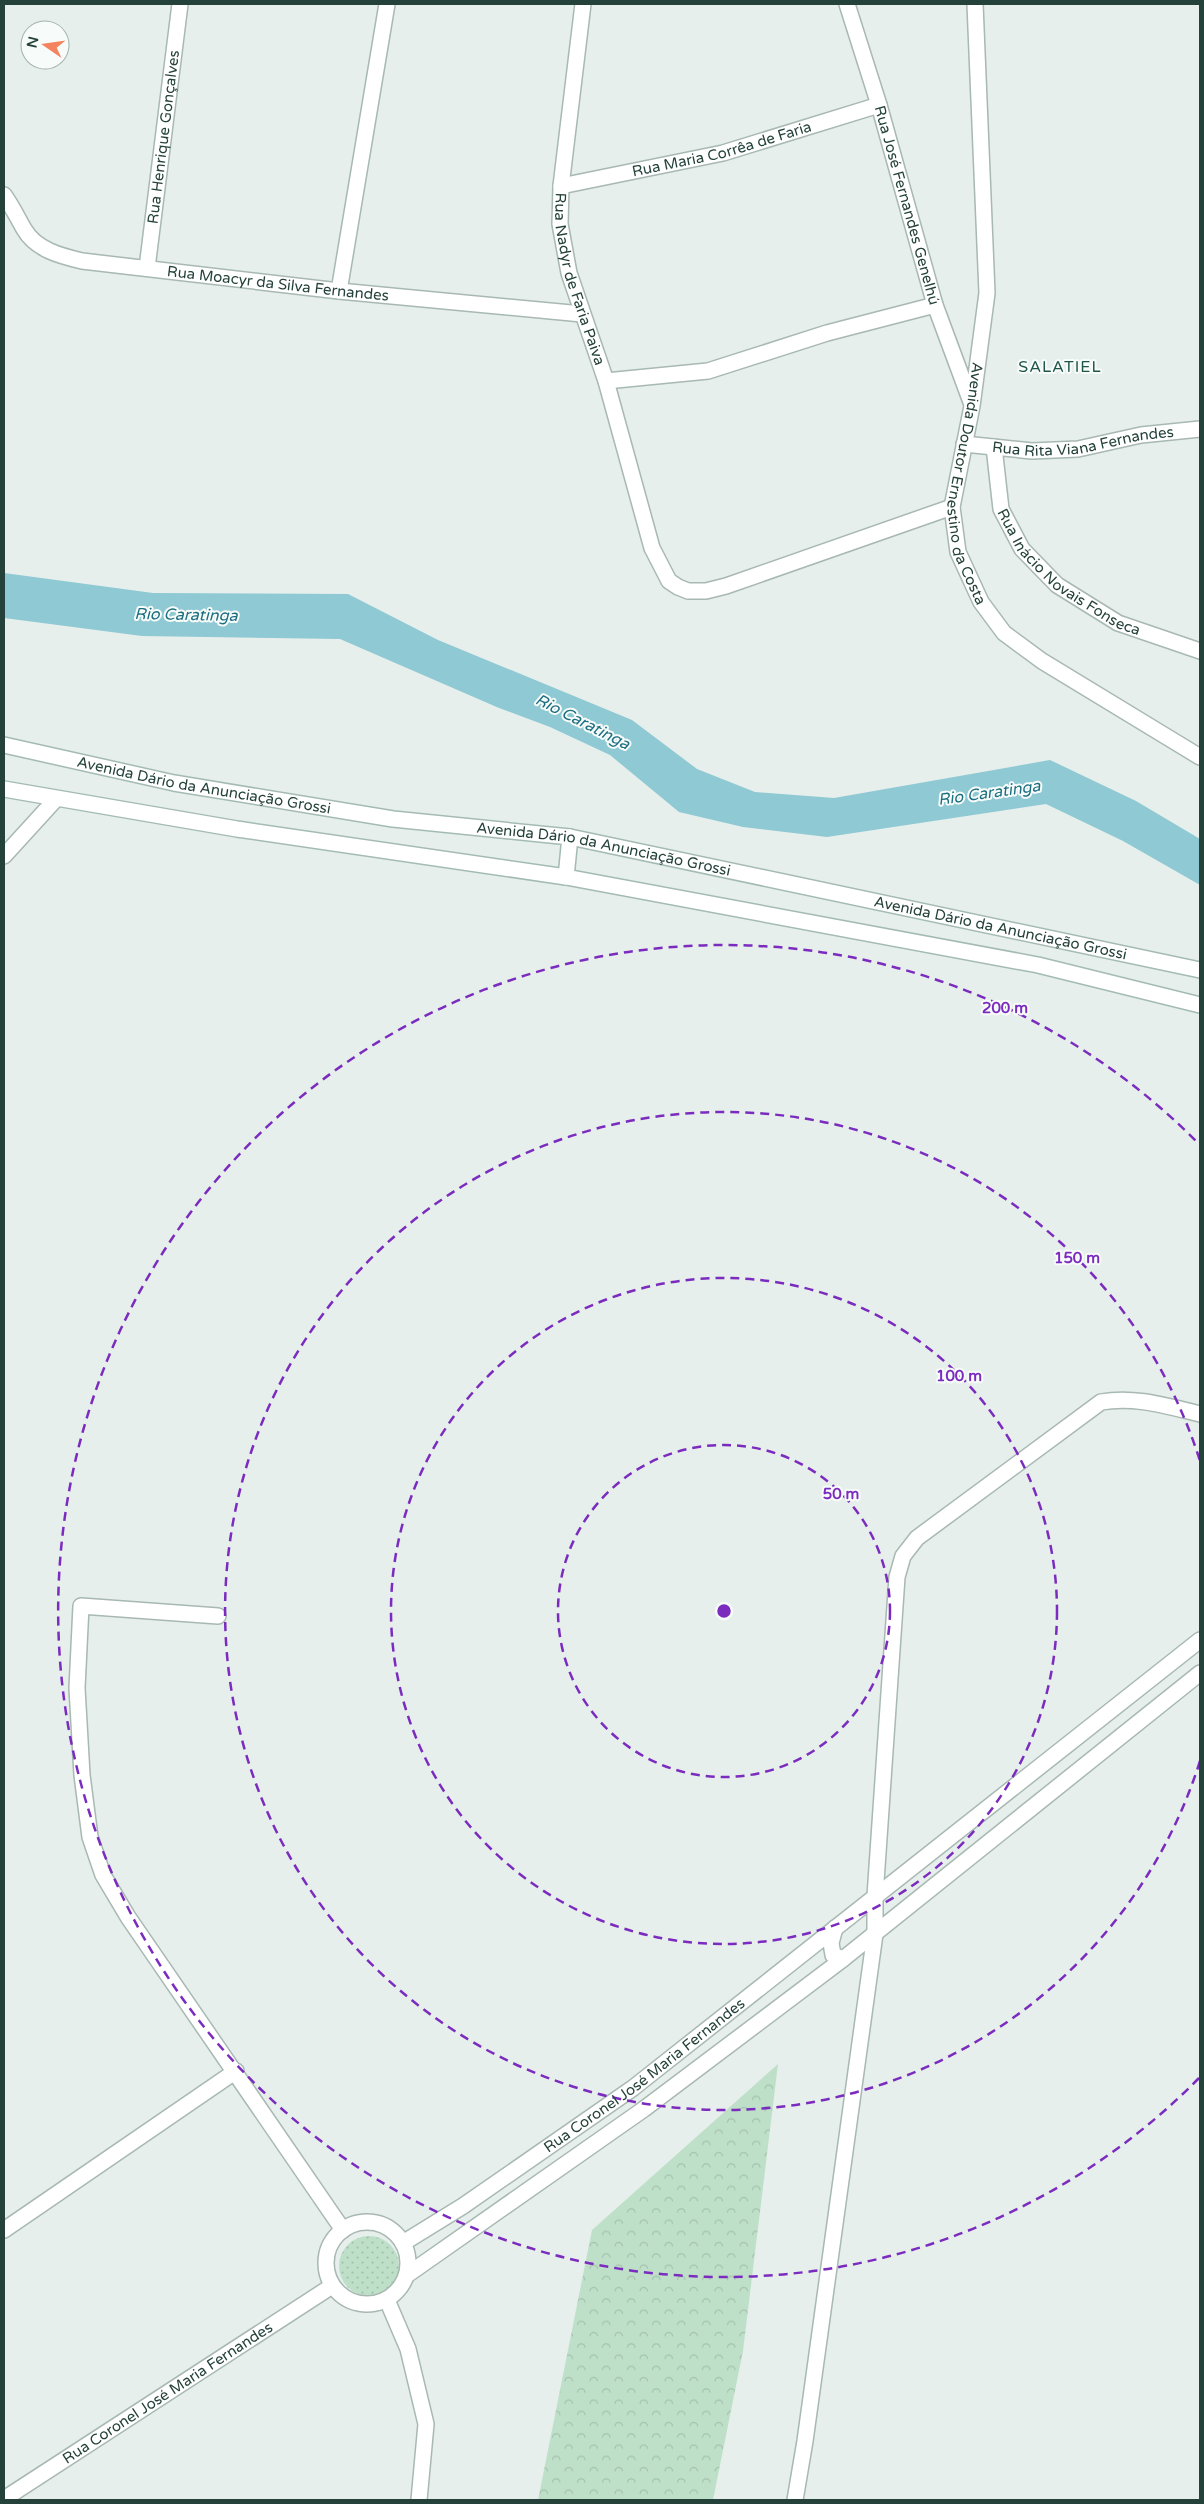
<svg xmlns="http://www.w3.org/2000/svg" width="1204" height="2504" font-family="'Varela Round',sans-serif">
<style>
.grass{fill:url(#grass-dots)}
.forest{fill:url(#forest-crowns)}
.water{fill:#8ec9d4}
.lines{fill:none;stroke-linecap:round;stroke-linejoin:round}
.street-casing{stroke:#a8b8b2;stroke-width:18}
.secondary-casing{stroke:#a4bbb3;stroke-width:18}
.street{stroke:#fff;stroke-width:15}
.secondary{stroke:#fff;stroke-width:15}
.ring{fill:none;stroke:#7b2cbf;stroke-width:2.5;stroke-dasharray:9 6}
.labels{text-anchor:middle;stroke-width:4;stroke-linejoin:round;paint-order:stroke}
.street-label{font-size:15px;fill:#24423a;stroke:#f7fbf9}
.neighbourhood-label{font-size:16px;letter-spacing:1px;fill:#1f5548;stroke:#f7fbf9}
.water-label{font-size:16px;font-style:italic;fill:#1c6f80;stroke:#f7fbf9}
.centre{fill:#7b2cbf;stroke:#f7fbf9;stroke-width:2.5}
.ring-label{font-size:15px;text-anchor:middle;font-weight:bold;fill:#7b2cbf;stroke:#f7fbf9;stroke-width:4;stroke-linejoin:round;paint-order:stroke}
</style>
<defs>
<pattern id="grass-dots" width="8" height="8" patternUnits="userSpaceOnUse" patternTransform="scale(1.25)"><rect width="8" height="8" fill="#bfe0c8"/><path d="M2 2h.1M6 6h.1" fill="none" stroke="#a4c1ad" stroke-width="1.8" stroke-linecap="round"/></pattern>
<pattern id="forest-crowns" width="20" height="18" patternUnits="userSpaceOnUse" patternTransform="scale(1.25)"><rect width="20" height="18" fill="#bfe0c8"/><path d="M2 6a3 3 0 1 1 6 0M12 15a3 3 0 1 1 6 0" fill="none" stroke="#a4c1ad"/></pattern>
</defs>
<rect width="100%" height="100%" fill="#e6efeb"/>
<path class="grass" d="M339 2266a30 30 0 1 1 60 0a30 30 0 1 1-60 0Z"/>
<path class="forest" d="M778,2064L743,2351L713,2500H538L592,2230Z"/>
<path class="water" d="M4,573L153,593L348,594L438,640L632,720L697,769L755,792L834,798L1050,760L1136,801L1200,839V885L1123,841L1046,804L827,837L743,827L679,812L610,755L550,727L499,708L340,639L142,636L4,618Z"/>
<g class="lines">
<g class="street-casing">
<g id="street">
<path id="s1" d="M583,4L561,186L560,224L569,273L606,381L652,548L669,581L678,587L688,591H706L726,586L952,507"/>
<path id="s2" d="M847,4L879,105L935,305L971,402"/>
<path id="s3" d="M975,4L987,293L972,406L952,507L958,552L981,602L1004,633L1042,661L1200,757"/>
<path id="s4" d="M561,186L723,153L879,105"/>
<path id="s5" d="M4,195C12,206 17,217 24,229C36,250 61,256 82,261L339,291L582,314"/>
<path id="s6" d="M147,268L180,4"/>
<path d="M339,291L387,4"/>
<path d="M606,381L708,371L827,333L935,305"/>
<path id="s7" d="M964,444L1032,451L1078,449L1141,435L1200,429"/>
<path id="s8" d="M994,447L1001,509L1022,549L1057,585L1118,623L1200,651"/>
<path d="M4,856L56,799"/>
<path d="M218,1616L81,1606L77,1688L82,1775L90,1837L103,1875L128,1917L343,2230"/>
<path d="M835,1928L831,1943L833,1955L843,1959"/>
<circle cx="367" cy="2263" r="41"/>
<path d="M4,2230L236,2071"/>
<path id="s9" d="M403,2243L463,2206L633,2088L1200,1640"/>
<path d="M407,2275L644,2109L843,1959L1200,1673"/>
<path d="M387,2300L408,2349L426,2424L419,2500"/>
<path id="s10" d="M4,2499L332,2286"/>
<path d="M795,2500L805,2441L875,1934V1896L897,1577L903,1556L917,1538L1101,1402C1135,1396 1166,1406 1200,1414"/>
</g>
</g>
<g class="secondary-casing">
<g id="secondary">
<path id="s11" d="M4,745L174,783L393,819L570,837L1200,970"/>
<path d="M4,789L237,829L566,877L1038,965L1200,1005"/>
<path d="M566,877L570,837"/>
</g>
</g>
<use href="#street" class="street"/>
<use href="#secondary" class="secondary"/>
</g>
<g class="ring">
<circle cx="724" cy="1611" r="166"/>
<circle cx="724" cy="1611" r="333"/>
<path d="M1200 1761A499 499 0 1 1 1200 1461"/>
<path d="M1199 2078A666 666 0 1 1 1199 1144"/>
</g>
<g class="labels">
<g class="street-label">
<text dy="5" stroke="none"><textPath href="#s6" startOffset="132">Rua Henrique Gonçalves</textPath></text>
<text dy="5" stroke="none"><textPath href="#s4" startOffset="165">Rua Maria Corrêa de Faria</textPath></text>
<text dy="5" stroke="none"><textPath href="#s2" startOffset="210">Rua José Fernandes Genelhú</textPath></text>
<text dy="5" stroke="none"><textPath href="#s1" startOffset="279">Rua Nadyr de Faria Paiva</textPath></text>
<text dy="5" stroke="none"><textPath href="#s5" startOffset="305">Rua Moacyr da Silva Fernandes</textPath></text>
<text dy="5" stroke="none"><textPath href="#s7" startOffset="120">Rua Rita Viana Fernandes</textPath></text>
<text dy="5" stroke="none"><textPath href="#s3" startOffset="484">Avenida Doutor Ernestino da Costa</textPath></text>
<text dy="5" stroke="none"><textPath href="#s8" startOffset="158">Rua Inácio Novais Fonseca</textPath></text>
<text dy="5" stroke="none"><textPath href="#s11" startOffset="204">Avenida Dário da Anunciação Grossi</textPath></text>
<text dy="5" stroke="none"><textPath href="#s11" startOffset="609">Avenida Dário da Anunciação Grossi</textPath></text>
<text dy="5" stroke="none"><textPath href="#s11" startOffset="1014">Avenida Dário da Anunciação Grossi</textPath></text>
<text dy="5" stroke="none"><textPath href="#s9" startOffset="294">Rua Coronel José Maria Fernandes</textPath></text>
<text dy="5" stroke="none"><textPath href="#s10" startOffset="195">Rua Coronel José Maria Fernandes</textPath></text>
</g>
<g class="neighbourhood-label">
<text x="1060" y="372">SALATIEL</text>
</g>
<g class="water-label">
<text transform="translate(186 614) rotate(1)" y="6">Rio Caratinga</text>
<text transform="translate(583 721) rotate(27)" y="6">Rio Caratinga</text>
<text transform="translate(989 792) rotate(-8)" y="6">Rio Caratinga</text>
</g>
</g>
<circle cx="724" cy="1611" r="8" class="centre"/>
<g class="ring-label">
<text x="1005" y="1013">200 m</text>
<text x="1077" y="1263">150 m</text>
<text x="959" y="1381">100 m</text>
<text x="841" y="1499">50 m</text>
</g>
<rect width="1204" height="2504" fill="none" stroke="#24423a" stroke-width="10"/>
<g transform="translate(45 45) rotate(283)"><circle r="24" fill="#f7fbf9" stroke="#a3b1ad"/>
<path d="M0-4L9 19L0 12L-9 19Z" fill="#f4845f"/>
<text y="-8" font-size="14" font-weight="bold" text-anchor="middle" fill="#24423a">N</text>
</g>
</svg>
